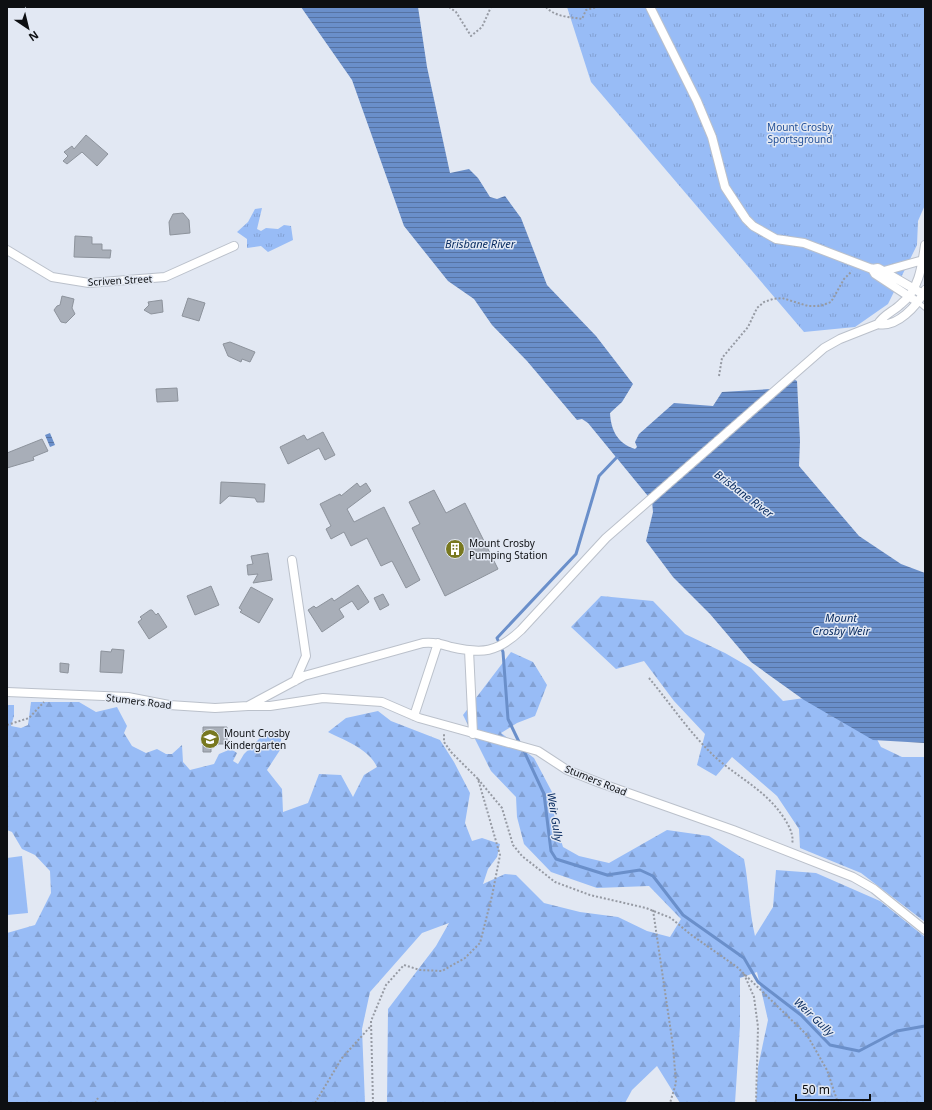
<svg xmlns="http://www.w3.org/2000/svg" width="932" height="1110" font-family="'Noto Sans',sans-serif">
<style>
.grass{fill:#98bcf6}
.forest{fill:url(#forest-firs)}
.park{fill:url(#park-tufts)}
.water{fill:url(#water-rules)}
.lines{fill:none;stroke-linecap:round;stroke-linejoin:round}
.stream{stroke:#6a8fca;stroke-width:3}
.building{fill:#a8aeb8;stroke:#8d939c}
.lane-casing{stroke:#bbc1cb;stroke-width:6}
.street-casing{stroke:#bbc1cb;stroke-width:10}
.path{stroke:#969aa3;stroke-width:2;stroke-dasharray:2 2;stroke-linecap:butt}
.lane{stroke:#fff;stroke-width:4}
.street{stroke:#fff;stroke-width:8}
.labels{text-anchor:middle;stroke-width:3;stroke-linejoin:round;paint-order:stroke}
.park-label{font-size:10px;fill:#225098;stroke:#e2e8f3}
.street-label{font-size:10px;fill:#0d0f12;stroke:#e2e8f3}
.poi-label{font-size:10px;fill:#0d0f12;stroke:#e2e8f3;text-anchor:start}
.water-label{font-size:11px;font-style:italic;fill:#092c61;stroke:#e2e8f3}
</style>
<defs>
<pattern id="forest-firs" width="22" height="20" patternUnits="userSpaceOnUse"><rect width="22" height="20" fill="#98bcf6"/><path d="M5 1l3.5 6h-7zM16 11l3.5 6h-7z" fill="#82a0d2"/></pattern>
<pattern id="park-tufts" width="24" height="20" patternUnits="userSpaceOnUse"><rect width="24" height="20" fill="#98bcf6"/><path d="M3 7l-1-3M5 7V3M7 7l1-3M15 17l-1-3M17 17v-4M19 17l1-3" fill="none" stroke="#82a0d2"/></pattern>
<pattern id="water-rules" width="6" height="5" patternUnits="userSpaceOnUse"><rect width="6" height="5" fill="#6a8fca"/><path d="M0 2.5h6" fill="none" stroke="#5673a3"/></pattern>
</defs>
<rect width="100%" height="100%" fill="#e2e8f3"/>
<path class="grass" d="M22,856L28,913L7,915V858Z"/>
<path class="forest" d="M601,596L653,601L685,634L725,653L751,668L783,701L819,696L867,720L881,747L902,757H925V922L861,873L800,848L799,829L777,796L732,757L716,776L697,765L705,734L674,701L644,661L616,669L571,627Z
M511,652L533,662L547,685L535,716L517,723L501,733L534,758L552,792L555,821L563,847L579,856L609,863L667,830L709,836L744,859C749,884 749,910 755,936L773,907L776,870L816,873L880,901L925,937V1103H756L758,1067L768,1020L757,972L740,978V1026L735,1103H680L657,1066L632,1090L625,1103H387L388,1009L436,946L449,923L422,933L370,992L362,1029L365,1103H7V933L35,925L51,893L50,871L35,855L22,849L12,832L7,830V705H14V716L11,726L21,728L28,725L31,702H79L96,712L117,707L127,726L124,733L132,746L146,753L157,749L166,754H172L182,745L183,762L190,770L214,764L219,754L231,749L237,753L233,761L238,764L244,754L265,733L282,731L280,750L267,770L282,789L283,812L308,803L319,774L341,775L353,797L364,775L377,767C369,749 344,740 328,732L346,718L378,711L391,721L440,740L454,762L470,793L465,823L472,841L482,838L500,844L497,857L488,869L483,884L505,874L516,875L544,903L580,912L618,917L647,931L670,937L681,919L649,886L597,888L551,872L524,844L517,817L516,797L491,771L463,715Z"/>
<path class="park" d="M567,7H925V205L918,221L917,245L888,304L855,327L804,332L591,82Z
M262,208L257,229L261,231L266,228L278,229L284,225L291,226L293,240L268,252L261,246L247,248V239L237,232L248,222L255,209Z"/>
<path class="water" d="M301,7H418L427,67L450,173L469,169L478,178L490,197L497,199L505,196L521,218L547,285L596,336L633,384L622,402L610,413C611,430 617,443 635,449L637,447L635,442L639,434L674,403L713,406L722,392L770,389L793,379L797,381L800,441L799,466L859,536L901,564L925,573V743L873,740L804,700L751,662L710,614L673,577L646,541L653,512L652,501L588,423L582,419L577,420L527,361L492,325L474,299L448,281L404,226L352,80Z
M50,433L55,445L50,447L45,435Z"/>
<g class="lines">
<path class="stream" d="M520,744L508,719L503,652L497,638L576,554L599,476L618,456
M523,749L544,794L551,851L556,859L607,875L640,870L653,876L683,915L744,958L758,982L801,1015L830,1045L859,1051L897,1031L925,1026"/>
</g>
<path class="building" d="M86,135L108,154L97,166L82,152L67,164L63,161L68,156L64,152L72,146L74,149Z
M183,213L189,220L190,233L170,235L169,222L173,214Z
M75,236L92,237V244H102V250H111L110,258L74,257Z
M62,296L74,299L72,308L75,314L66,323L61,322L54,310L57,306L60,305Z
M188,298L205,303L199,321L182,316Z
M162,300L163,312L151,314L144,310L149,305L148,302Z
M230,342L255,352L250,362L242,359L241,362L228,356L223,344Z
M177,388L178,401L157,402L156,389Z
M323,432L335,455L325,460L319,448L288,464L280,447L304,435L307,440Z
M42,439L48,451L33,457L34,460L7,468V453Z
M221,482L265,484L264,502H257L255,498L229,496L220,504Z
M357,483L360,487L366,483L371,491L347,509L354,522L384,507L420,580L406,588L392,561L381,566L367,538L351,546L344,532L331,539L326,529L331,526L320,504L340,494L341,496Z
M434,490L446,513L465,503L498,569L445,596L412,528L420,524L409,502Z
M268,553L272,580L253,583L258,574L248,575L247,565L253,564L251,556Z
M358,585L369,602L358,610L352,601L339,609L344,617L322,632L308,610L314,606L316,608L332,598L334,601Z
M211,586L219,605L195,615L187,596Z
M251,587L273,599L259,623L240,612L242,610L239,608Z
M383,594L389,605L380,610L374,598Z
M150,610H152L156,615L158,613L167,627L149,639L138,622L142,619L140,617Z
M112,649L124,650L122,673L100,672L101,651L111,652Z
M60,663L69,664L68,673L60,672Z
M203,727H227V744H211V752H203Z"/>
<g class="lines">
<g class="lane-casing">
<path id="lane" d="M918,302L925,308"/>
</g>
<g class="street-casing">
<path id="street" d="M650,7L697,101L712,137L725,187L746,219L753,226L776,239L804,243L872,269L878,268L923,294
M7,250L52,277L89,283L165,277L234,246
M872,269L875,274L913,299
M884,271L923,260
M878,324C883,315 894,311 901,304C919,290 922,266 925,245
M292,560L306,656L295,681
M469,650L473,734
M7,692L128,697L169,705L215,708L248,706L304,676L423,643C434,642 441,644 451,647C482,654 497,653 521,630L606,538L824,348L840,339L878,324C897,328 917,306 925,290
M249,706H270L323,698L382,702L419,718L538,751L567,770L600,783L733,830L853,877L874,889L925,930
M414,716L438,643"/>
</g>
<path class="path" d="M449,7L456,12L471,36L482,27L491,7
M546,7C555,17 570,17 582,19L586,10L597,7
M719,376L722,358L748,327L757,308L764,302L773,299L782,298L808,306H820L831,302L844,279L852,271
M649,678C669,702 687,729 709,751C730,773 760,786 779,811C785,819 795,833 792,844
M7,725L29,718L44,702
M478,779L502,808L513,845L522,856L555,882L590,895L646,908L671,918L690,934L737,967L807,1035L827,1070L838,1103
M653,910L673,1046L676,1083L670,1103
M744,974L754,997L758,1027L756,1103
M95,1103L98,1098
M315,1103L342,1058L370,1027
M373,1103L371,1021L386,985L404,965L420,970L442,971L465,958L480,943L492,896L500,855L478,779L451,752L444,742V733"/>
<use href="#lane" class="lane"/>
<use href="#street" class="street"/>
</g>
<defs>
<g id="building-disc" transform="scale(1)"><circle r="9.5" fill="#78781f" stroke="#e2e8f3"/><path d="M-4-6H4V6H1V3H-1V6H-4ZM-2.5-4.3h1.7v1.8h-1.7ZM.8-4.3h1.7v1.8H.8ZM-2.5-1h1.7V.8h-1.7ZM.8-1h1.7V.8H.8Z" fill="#fff"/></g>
<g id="school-disc" transform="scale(1)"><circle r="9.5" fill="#78781f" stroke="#e2e8f3"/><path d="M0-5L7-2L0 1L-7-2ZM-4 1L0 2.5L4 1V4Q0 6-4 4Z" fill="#fff"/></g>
</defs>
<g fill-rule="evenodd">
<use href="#building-disc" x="455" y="549"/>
<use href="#school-disc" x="210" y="739"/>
</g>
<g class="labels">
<g class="park-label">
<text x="800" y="131">Mount Crosby<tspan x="800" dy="12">Sportsground</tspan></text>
</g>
<g class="street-label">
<text transform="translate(120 280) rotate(-3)" y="4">Scriven Street</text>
<text transform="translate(139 701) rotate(7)" y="4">Stumers Road</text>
<text transform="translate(596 780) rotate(22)" y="4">Stumers Road</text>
</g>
<g class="poi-label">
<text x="469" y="547">Mount Crosby<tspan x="469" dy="12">Pumping Station</tspan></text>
<text x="224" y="737">Mount Crosby<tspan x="224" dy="12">Kindergarten</tspan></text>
</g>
<g class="water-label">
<text x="480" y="248">Brisbane River</text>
<text transform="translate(744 494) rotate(37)" y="4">Brisbane River</text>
<text x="841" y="622">Mount<tspan x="841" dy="13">Crosby Weir</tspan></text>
<text transform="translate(555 817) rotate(81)" y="4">Weir Gully</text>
<text transform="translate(814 1017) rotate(43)" y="4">Weir Gully</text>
</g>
</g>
<rect width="932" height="1110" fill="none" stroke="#0d0f12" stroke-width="16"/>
<g transform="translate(28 28) rotate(145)" stroke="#e2e8f3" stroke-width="3" paint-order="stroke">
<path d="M0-3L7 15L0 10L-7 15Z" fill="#0d0f12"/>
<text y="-6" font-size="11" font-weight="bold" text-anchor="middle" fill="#0d0f12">N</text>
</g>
<path d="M796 1094v6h74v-6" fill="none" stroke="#0d0f12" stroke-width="2"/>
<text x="802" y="1094" font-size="12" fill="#0d0f12" stroke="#e2e8f3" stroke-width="3" paint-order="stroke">50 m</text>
</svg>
